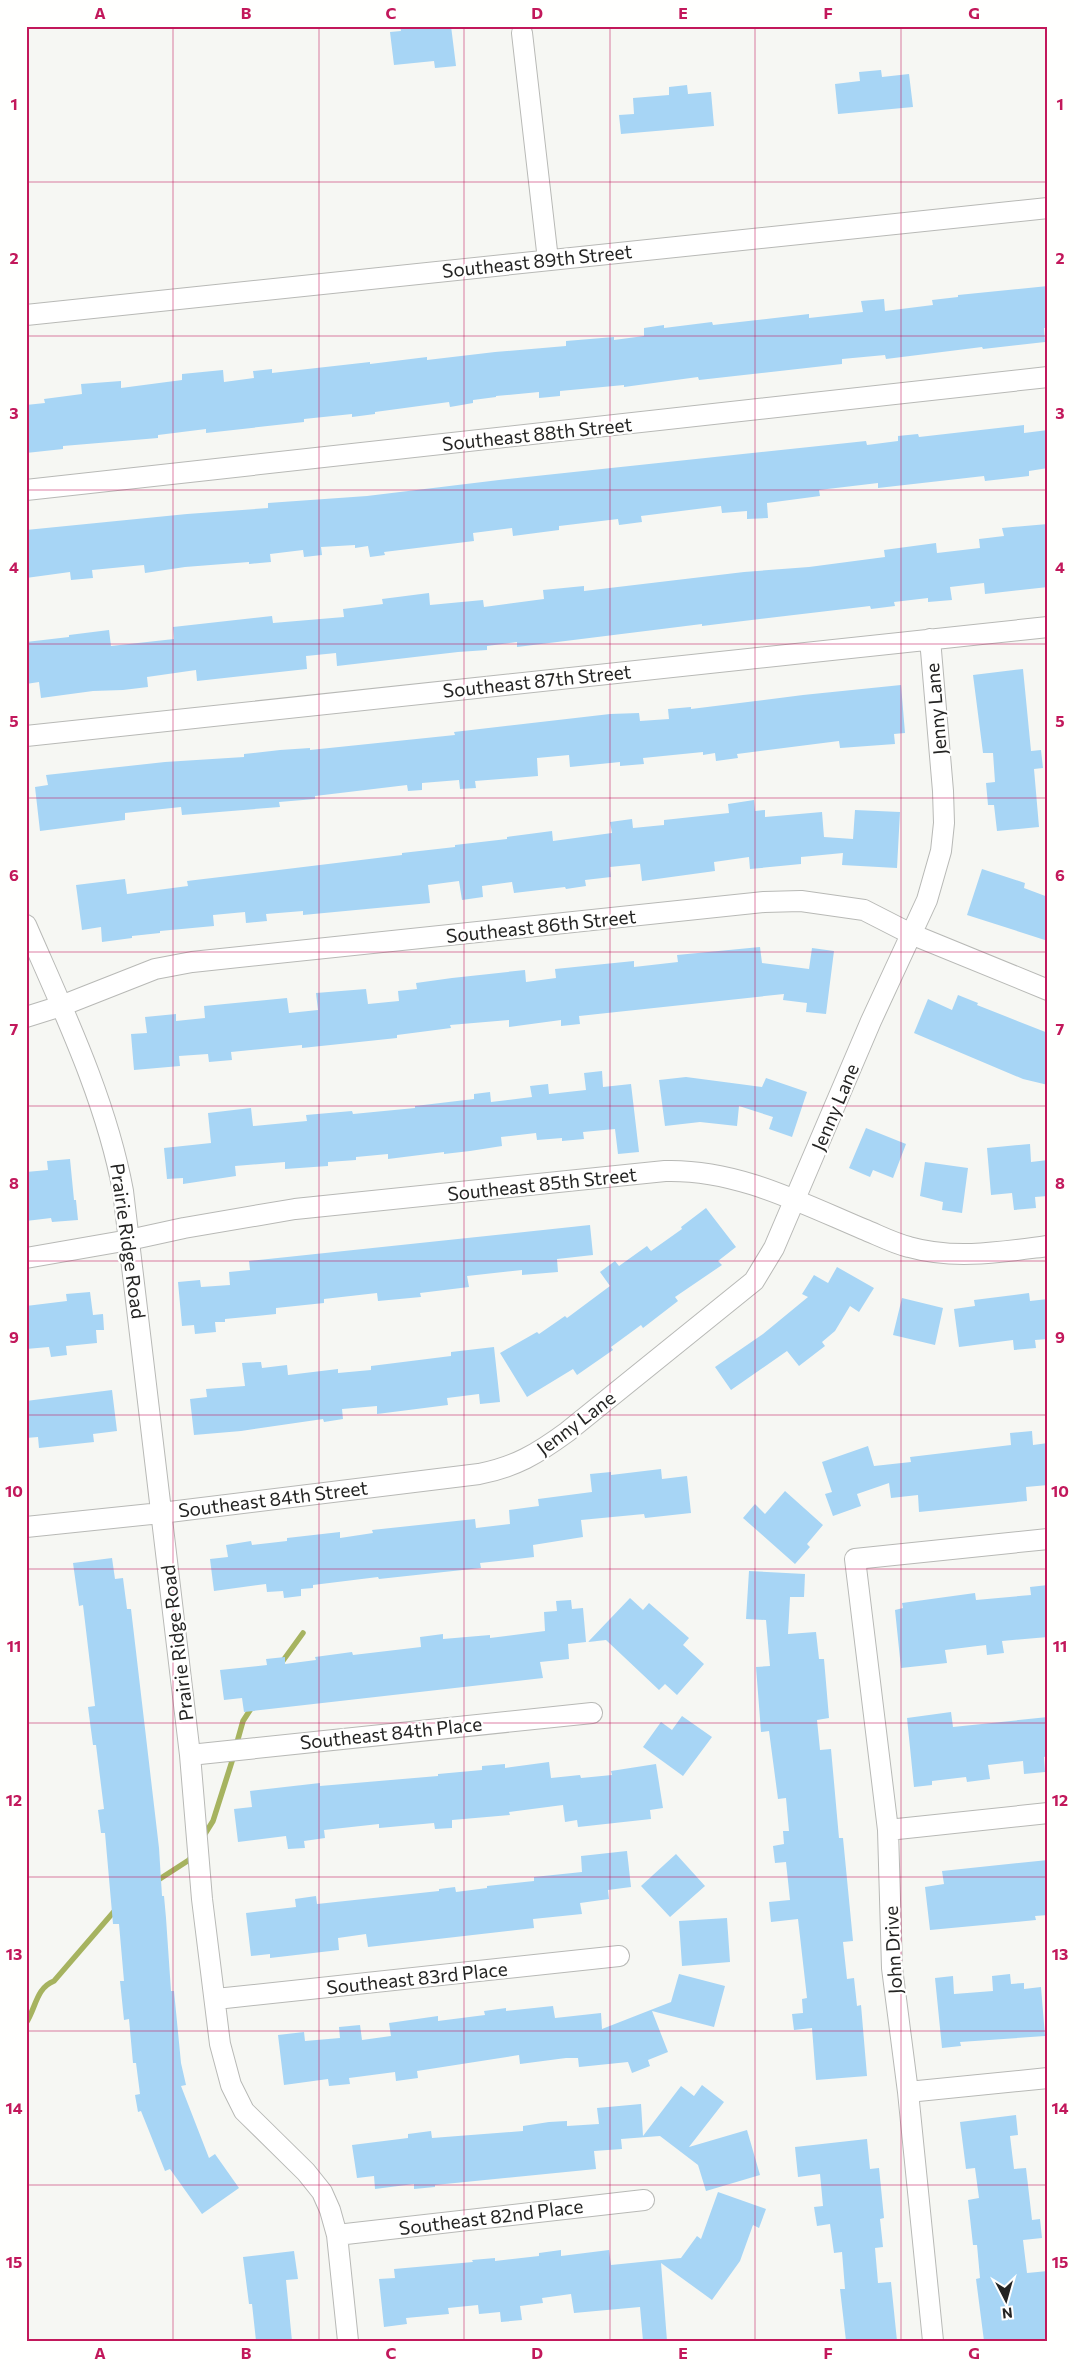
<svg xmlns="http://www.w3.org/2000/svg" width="1074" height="2367" font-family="Commissioner,sans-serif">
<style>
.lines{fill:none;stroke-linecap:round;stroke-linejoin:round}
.stream{stroke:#a6b35f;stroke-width:5.5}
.building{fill:#a7d5f5}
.minor-casing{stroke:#b8b9b6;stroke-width:22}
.minor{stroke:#fff;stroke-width:20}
.grid{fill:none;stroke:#c2185b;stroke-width:1;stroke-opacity:0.55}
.labels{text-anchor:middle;stroke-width:4.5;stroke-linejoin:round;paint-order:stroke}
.street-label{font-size:19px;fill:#242423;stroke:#fffffe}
.neatline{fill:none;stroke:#c2185b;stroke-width:2}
.grid-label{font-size:16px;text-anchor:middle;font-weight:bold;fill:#c2185b}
</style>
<rect width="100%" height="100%" fill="#f6f7f3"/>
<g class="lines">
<path class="stream" d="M282,1662L303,1633
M236,1746L243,1721L252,1707
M203,1837L213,1821L234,1755
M155,1882L189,1860L192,1856
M26,2023C36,2008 36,1988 54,1981L117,1908"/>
</g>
<path class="building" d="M400,26H451L456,66L435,68L434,61L394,65L390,32L401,31Z
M881,70L882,77L909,74L913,107L838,114L835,84L860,81L859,72Z
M687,85L688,94L711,92L714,126L621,134L619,115L634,114L633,98L669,95V87Z
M1048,286V328H1044L1045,342L983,349L982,347L886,359L885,355L842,359V364L699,380L698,377L624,387V385L560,391V396L539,398V392L496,396V397L473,400V403L450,407L449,402L375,412V414L352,417V414L304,419V422L206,433V429L158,435V438L63,446V449L26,453V405L45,403L44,399L82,394L81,384L121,381V388L182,380V374L223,370L224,382L254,378L253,371L272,369V373L370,362V364L427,357V360L495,352L566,346V341L614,337V340L644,336V328L664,325V328L712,322L713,325L809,314V318L863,312L861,301L884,299L885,311L933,305L932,300L958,297V295Z
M1024,425V433L1048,430V468L1029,471V476L985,481L984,476L878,488V483L819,490L820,496L767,503L768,518L747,519V511L722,513L721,506L641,516L642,522L619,525L618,519L559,526V530L513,536L512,528L473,533L474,541L384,552L385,555L370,557L368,546L355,548V545L321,547L322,555L304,557L303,550L270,554L271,562L249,564V562L185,567L145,573L144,565L92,570L93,578L71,580L70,572L26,578V530L187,514L268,508V503L367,496L499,480L866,441L867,445L898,441V436L918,434L919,437Z
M1048,524V587L985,594L984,583L950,587L952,600L928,602V598L894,602L895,606L871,609L870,606L702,626V624L517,647V642L487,646V650L458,652L337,666L336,653L306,656L307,669L197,681L196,670L147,677L148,687L123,690L93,691L41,698L39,682L26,684V642L69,637V635L109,630L111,646L174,639L173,627L272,616L273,623L344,617L343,609L383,604L382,599L429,593L430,605L483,600L484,607L544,599L543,590L584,586V591L744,572L809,567L885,557L884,550L936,543L937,553L980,548L979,539L1004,536L1002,528Z
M1023,669L1031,751L1041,750L1043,768L1034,769L1039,827L997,831L994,805H988L986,783L995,782L993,753H983L973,675Z
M901,685L905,733L894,734L895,744L840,748L839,741L737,754L738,758L716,761L715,753L703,755V752L643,758L644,764L620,766V762L570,767L569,755L537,758L538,776L475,781L476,788L460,789L459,780L422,783V790L408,791L407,785L315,796V799L279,802L280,807L182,815L181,807L125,813V820L40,831L35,787L48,785L46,775L165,762L244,757V754L280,750L310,748V750L455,735L454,732L610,714L639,713L640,721L669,719L668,709L691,707V709L803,695Z
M754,800L755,811L765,810V817L822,812L824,837L853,839L855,810L900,812L897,868L842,865L843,853L801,857V864L750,869L749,857L714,862L715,871L642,881L640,864L610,867L611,877L585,880L586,886L566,889L565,887L514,893L512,882L482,886L483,897L462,900L459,881L428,885L430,903L303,915V911L266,914L267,921L246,923L245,912L213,915L214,926L160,931V933L132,936V938L102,942L101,927L82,930L76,885L125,879L127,894L188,886L187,881L402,855V853L455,847V845L507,839V837L552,831L553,841L612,833L610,822L632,819L633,828L664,825V820L729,813L728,804Z
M982,869L1025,883L1024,888L1048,897V941L967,915Z
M760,947L762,963L809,969L812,948L834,951L826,1014L806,1012L807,1003L783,1000L784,994L579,1016L580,1024L561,1026V1020L509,1027V1020L450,1025L451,1028L397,1035V1038L302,1048V1045L231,1052L232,1060L209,1062L208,1054L179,1056L180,1066L134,1070L131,1034L147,1033L145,1017L176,1014V1021L205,1018L204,1006L287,998L289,1013L318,1010L316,993L366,989L368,1004L399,1001L398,991L417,989L416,983L452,978L525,970L526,982L556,978L555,969L634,961V967L678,962L677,955Z
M958,995L978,1003L977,1005L1048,1033V1085L1023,1079L914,1033L928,999L952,1010Z
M602,1071L603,1087L631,1084L639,1152L618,1154L615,1129L583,1132L584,1139L562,1141V1138L537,1140L536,1133L501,1137L502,1146L470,1151L444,1154V1152L388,1159V1154L356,1157V1160L328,1162V1166L285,1169V1162L235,1166L236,1176L183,1184V1178L167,1179L164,1148L211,1143L208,1113L251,1108L253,1126L307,1121L306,1115L352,1111L353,1114L415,1108V1106L474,1099V1094L490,1092L491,1102L532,1097L530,1086L548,1084L549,1094L586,1090L584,1073Z
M686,1077L762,1087L766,1078L807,1092L792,1137L769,1129L773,1117L739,1106L737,1126L700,1122L665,1126L659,1080Z
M866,1128L906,1144L893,1178L873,1170L870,1177L849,1168Z
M1030,1144L1031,1162L1048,1160V1196L1035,1197L1036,1208L1014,1210L1012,1193L991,1195L987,1148Z
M70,1159L74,1200H76L78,1220L52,1222L51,1218L26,1221V1172L48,1170L47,1161Z
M925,1162L968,1168L962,1213L942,1210L943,1202L920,1196Z
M706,1208L736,1247L718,1261L722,1265L675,1297L678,1301L643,1328L641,1325L611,1347L613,1350L577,1375L573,1369L527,1397L500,1353L537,1332L539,1334L565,1316L567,1318L610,1286L600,1272L615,1261L619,1266L647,1246L651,1251L682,1229L681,1227Z
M590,1225L593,1255L557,1259L558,1272L522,1275V1270L467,1276L469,1287L420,1293L421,1297L378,1301L377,1293L324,1299V1303L276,1308V1314L225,1319V1322H215L216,1332L195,1334L194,1325L182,1326L178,1282L200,1280L201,1287L230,1285L229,1272L250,1270L249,1261Z
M837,1267L874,1288L859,1312L850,1306L835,1331L822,1342L825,1346L799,1366L787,1351L731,1390L715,1367L763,1334L808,1297L802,1294L814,1275L828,1283Z
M90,1292L93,1315L103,1314L104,1330H96L97,1343L66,1346L67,1355L51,1357L49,1347L26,1349V1306L67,1301L66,1294Z
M1029,1293L1030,1301L1048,1299V1339L1035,1340L1036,1348L1014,1350L1013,1340L959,1347L954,1309L975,1306L974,1300Z
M902,1298L943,1308L935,1345L893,1335Z
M494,1347L500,1402L480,1404L479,1394L447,1398L448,1405L377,1414V1406L342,1409L343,1419L324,1422L323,1419L241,1431L194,1435L190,1399L207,1397L206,1389L245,1386L242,1363L261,1362L262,1368L287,1365L288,1375L338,1369V1373L371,1370V1366L451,1356V1352Z
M112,1390L117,1431L93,1434L94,1442L39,1448L38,1437L26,1438V1401Z
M1032,1431L1033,1445L1048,1443V1485L1026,1487L1027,1501L919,1512L918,1495L891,1498L889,1483L857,1494L861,1506L833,1516L825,1494L832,1492L822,1462L868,1446L874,1466L911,1462L910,1457L1011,1445L1010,1433Z
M661,1469L662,1479L687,1476L691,1513L645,1518L644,1514L581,1520L583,1537L533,1545L534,1557L480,1563L481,1568L379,1579L378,1577L313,1585V1588L301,1589V1596L284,1598L283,1591L267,1592L266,1584L214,1591L210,1559L228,1557L226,1545L251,1541L252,1545L287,1541V1538L340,1532V1538L373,1533L372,1530L475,1519L476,1528L510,1524L509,1510L539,1506L538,1499L592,1492L590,1474L611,1472V1475Z
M785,1491L823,1525L807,1544L810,1547L795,1564L743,1518L755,1504L765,1514Z
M112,1558L115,1579L123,1578L127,1609H131L159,1848L162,1896H164L166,1918L171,1991H174L181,2063L186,2085L181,2086L209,2158L215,2154L239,2188L202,2214L170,2169L165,2171L141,2111L138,2112L135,2095L140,2094L136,2063H133L129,2019L124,2020L120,1981H124L119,1924H113L105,1833H101L98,1810L104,1809L96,1745H93L88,1707L95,1706L83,1605L79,1606L73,1563Z
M749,1571L805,1574L804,1597H790L788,1634L816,1632L819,1659H824L829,1718L817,1720L820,1750L831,1749L839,1838H843L853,1941L843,1942L847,1979L854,1978L857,2006L861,2005L867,2076L816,2080L812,2028L794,2030L792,2014L803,2013L802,1999L807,1998L798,1919L771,1922L769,1902L790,1900L786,1862L775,1863L773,1846L784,1844L783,1831H789L786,1798L778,1799L769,1731L761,1732L756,1667L770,1666L766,1620L746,1619Z
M1048,1585V1637L1002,1641L1004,1653L987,1655L986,1645L945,1650L947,1663L901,1668L895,1610L903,1608L902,1603L975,1593L976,1600L1031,1595L1030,1587Z
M630,1598L643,1610L649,1603L689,1638L683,1645L704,1664L677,1695L665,1684L659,1690L606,1640L588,1642Z
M571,1600L572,1609L583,1608L586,1642L568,1644L569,1659L540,1662L543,1678L244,1712L242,1698L224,1700L220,1670L267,1665L266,1659L285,1657V1664L316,1660L315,1657L352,1652L353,1655L421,1647L420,1637L443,1634V1639L490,1635V1638L545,1631L544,1612L557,1611L556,1601Z
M951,1712L953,1727L1048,1717V1756L1044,1757L1045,1772L1024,1774L1023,1761L988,1765L990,1779L967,1782L966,1777L932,1781V1785L914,1787L907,1718Z
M682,1716L712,1737L683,1776L643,1747L661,1722L672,1730Z
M549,1762L551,1778L580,1775L581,1778L612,1775L611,1771L656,1764L663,1808L650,1810L651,1819L578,1827L577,1820L565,1822L563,1805L509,1812L510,1815L452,1820V1828L435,1829L434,1823L379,1828V1824L324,1830L325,1838L304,1841L305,1848L288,1849L286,1836L238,1842L234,1809L252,1807L250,1791L320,1783V1786L438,1776V1774L482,1770V1766L505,1764V1768Z
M627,1851L631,1887L608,1890L609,1899L580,1903L582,1914L533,1919L534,1928L368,1947L366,1934L338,1938L339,1950L270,1958V1954L251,1956L246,1913L296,1907L295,1899L316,1896L317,1904L439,1891V1889L455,1887L456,1892L487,1888V1886L534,1881V1877L582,1872L581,1856Z
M676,1854L705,1886L670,1917L641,1886Z
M1048,1860V1915L1035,1916L1036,1920L930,1930L925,1887L944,1884L942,1871Z
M727,1918L730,1962L682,1966L679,1921Z
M679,1974L725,1986L714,2027L652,2011L668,2052L648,2060L650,2066L632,2073L628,2062L579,2067L578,2058H566L520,2064L519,2055L417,2071L418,2078L396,2081L395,2072L349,2078L350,2084L329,2086L328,2079L284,2085L278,2035L304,2032L305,2041L340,2038L339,2027L360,2025L362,2040L391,2036L389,2023L438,2016V2021L485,2015L484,2011L506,2008V2011L553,2006L555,2018L601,2013L602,2029L671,2002Z
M1010,1974L1011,1984L1024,1983V1989L1041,1987L1045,2036L960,2042L961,2046L942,2048L935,1978L953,1976L954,1994L993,1991L992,1976Z
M702,2085L724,2102L689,2147L747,2130L760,2175L706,2191L698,2165L660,2136L621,2139L622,2149L594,2151L596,2169L435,2185V2187L414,2189V2184L375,2189L374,2176L357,2178L352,2145L408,2138V2134L431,2131L432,2138L523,2131V2126L549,2122L567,2121V2126L599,2124L597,2108L641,2104L643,2136L681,2086L694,2096Z
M1016,2115L1018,2135L1010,2136L1014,2169L1026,2168L1032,2220L1040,2219L1042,2238L1023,2240L1027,2273L1048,2271V2341H984L976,2279L980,2278L977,2245H973L968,2200L979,2198L975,2168L966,2169L960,2122Z
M867,2139L870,2169L879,2168L884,2218L880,2219L883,2247L875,2248L878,2283L891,2282L897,2341H846L840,2289H845L842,2252L834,2253L830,2224L817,2226L814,2207L823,2206L820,2174L798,2177L795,2147Z
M718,2192L766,2209L759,2228L753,2225L740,2261L712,2300L661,2263L667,2341H643L640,2307L574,2313L571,2294L542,2298L543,2303L520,2306L522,2320L501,2322L500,2312L479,2314L478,2305L448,2308L449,2314L406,2318L407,2324L384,2327L379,2279L395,2278L394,2269L473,2262L472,2260L495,2258V2261L539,2256V2253L561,2250V2256L609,2250L611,2265L681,2258L697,2236L701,2239Z
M294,2251L298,2279L286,2280L292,2341H256L252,2304H249L243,2257Z"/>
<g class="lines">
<g class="minor-casing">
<path id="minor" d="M522,33L548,260
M26,315L1048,208
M26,490L1048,377
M26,736L1048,627
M26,925C63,1010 106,1099 123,1191L190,1755L202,1899L220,2044L231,2085L244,2111L306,2172L322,2192L330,2210L337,2235L348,2341
M26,1017L61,1006L155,969L192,962L764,902L801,901L864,910L911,934L1048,990
M26,1258L129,1240L184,1228L295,1209L665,1171C736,1169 799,1202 863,1229C878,1235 893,1243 909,1247C955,1260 1001,1252 1048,1246
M26,1527L161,1513L479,1474C515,1467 537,1454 567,1432L754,1281L774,1248L871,1021L927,900L941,851L944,823L943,791L930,639
M190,1755L592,1713
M888,1830L1048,1813
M216,1999L619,1956
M908,2092L1048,2078
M337,2235L644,2200
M933,2341L908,2092L892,1968L888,1830L855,1559L1048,1539"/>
</g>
<use href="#minor" class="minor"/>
</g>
<path class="grid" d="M173,26V2341M319,26V2341M464,26V2341M610,26V2341M755,26V2341M901,26V2341M26,182H1048M26,336H1048M26,490H1048M26,644H1048M26,798H1048M26,952H1048M26,1106H1048M26,1261H1048M26,1415H1048M26,1569H1048M26,1723H1048M26,1877H1048M26,2031H1048M26,2185H1048"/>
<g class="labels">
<g class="street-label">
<text transform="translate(537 261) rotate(-6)" y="7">Southeast 89th Street</text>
<text transform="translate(537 434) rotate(-6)" y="7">Southeast 88th Street</text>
<text transform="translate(537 681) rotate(-6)" y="7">Southeast 87th Street</text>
<text transform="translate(936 709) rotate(-95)" y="7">Jenny Lane</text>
<text transform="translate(541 926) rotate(-6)" y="7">Southeast 86th Street</text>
<text transform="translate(835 1107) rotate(-67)" y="7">Jenny Lane</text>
<text transform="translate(542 1184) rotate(-6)" y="7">Southeast 85th Street</text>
<text transform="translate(128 1241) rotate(82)" y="7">Prairie Ridge Road</text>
<text transform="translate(576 1423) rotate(-37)" y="7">Jenny Lane</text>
<text transform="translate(273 1499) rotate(-7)" y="7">Southeast 84th Street</text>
<text transform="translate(177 1643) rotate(-97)" y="7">Prairie Ridge Road</text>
<text transform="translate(391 1733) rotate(-6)" y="7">Southeast 84th Place</text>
<text transform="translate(893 1950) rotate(-93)" y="7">John Drive</text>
<text transform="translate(417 1978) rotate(-6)" y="7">Southeast 83rd Place</text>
<text transform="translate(491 2217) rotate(-7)" y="7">Southeast 82nd Place</text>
</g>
</g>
<rect width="1074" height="2367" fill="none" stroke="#fffffe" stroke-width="55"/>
<g transform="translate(1006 2300) rotate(174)" stroke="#fffffe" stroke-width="4" paint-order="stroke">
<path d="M0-4L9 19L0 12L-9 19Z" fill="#242423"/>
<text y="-8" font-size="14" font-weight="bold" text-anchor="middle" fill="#242423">N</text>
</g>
<rect x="28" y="28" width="1018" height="2312" class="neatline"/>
<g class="grid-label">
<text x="100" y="19">A</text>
<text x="246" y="19">B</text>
<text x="391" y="19">C</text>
<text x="537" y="19">D</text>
<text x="683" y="19">E</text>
<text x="828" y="19">F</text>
<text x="974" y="19">G</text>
<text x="14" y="110">1</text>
<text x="1060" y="110">1</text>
<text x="14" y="264">2</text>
<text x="1060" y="264">2</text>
<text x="14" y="419">3</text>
<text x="1060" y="419">3</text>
<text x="14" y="573">4</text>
<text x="1060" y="573">4</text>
<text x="14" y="727">5</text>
<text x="1060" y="727">5</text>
<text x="14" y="881">6</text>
<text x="1060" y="881">6</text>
<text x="14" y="1035">7</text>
<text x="1060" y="1035">7</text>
<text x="14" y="1189">8</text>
<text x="1060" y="1189">8</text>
<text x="14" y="1343">9</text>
<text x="1060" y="1343">9</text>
<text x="14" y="1497">10</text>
<text x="1060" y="1497">10</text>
<text x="14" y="1652">11</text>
<text x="1060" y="1652">11</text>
<text x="14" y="1806">12</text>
<text x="1060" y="1806">12</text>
<text x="14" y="1960">13</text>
<text x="1060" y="1960">13</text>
<text x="14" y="2114">14</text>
<text x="1060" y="2114">14</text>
<text x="14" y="2268">15</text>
<text x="1060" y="2268">15</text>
<text x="100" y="2359">A</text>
<text x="246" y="2359">B</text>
<text x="391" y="2359">C</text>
<text x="537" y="2359">D</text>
<text x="683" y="2359">E</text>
<text x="828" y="2359">F</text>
<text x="974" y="2359">G</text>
</g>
</svg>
